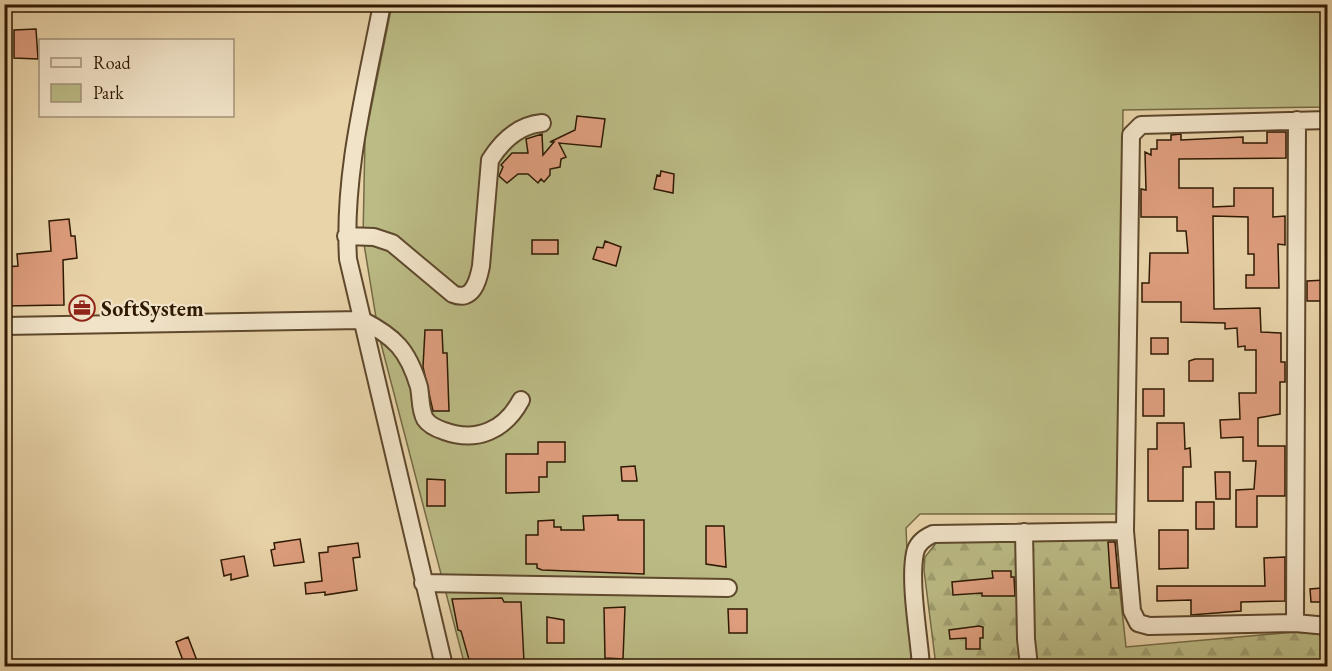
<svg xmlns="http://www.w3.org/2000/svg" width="1332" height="671" font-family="'EB Garamond',serif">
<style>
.green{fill:#bbbb85;stroke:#756a44;stroke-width:1.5}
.forest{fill:url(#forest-firs);stroke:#756a44;stroke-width:1.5}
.building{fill:#de9e7e;stroke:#2f1902;stroke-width:1.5}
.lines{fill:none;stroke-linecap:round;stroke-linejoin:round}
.minor-casing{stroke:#5e482c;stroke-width:20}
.minor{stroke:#f1e3c8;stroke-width:16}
.labels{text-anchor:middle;stroke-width:4.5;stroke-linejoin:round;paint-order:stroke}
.poi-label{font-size:22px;font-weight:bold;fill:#2f1902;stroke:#f1e3c8;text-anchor:start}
</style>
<defs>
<pattern id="forest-firs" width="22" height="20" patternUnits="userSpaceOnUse" patternTransform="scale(1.5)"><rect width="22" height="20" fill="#bbbb85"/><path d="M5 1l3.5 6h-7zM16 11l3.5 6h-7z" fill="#a1a071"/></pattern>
</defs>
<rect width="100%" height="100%" fill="#e9d4aa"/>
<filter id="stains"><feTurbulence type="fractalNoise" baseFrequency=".00333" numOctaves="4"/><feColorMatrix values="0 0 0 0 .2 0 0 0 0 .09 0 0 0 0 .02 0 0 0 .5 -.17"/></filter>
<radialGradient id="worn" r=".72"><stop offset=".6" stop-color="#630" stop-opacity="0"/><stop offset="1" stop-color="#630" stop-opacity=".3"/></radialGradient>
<path class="green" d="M392,5H1327V107L1123,110L1118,514H920L906,528L912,666H813L796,661L786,666H465L379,336L363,238L365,138Z"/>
<path class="forest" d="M1114,537L1126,647L1295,632L1327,635V666H936L924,570L925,557L940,538Z"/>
<path class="building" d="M36,29L38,59L14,58V30Z
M577,116L605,119L601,147L559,143L566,157L561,159L560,167L550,169V175L544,182L541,179L538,183L528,174H518L507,183L499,176L503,167L501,165L512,153H528L526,139L542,134L543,155L554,142H550L575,130Z
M1267,132H1286V158L1179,159V188H1213V207L1234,206V188H1273V217L1285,216V245L1278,244L1279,288H1246V275H1254V254H1248V217L1213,216L1214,309L1260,308L1261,332L1281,333V362H1285V382H1280V414L1258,418V446H1285V496H1257V527H1236V490L1254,489L1256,461H1243V437L1221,438L1220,420L1240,419L1239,393H1256V350H1245V346L1238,347L1237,328L1225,329V323L1181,322V302H1142V283H1149L1150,253H1188L1186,231H1177V217H1141V189L1146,190L1145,152L1151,155V149H1157V140H1171V135L1181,134V140L1243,137V143H1267Z
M661,171L674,174L673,193L654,189L657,175L660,176Z
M69,219L71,236H75L77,258L63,260L64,305L4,306V267L18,266L17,254L51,251L49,221Z
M532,240H558V254H532Z
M605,241L621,247L616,266L593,259L597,247L603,248Z
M1325,280V301H1307V281Z
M425,330H442L443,353H447L449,411H433L423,367Z
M1151,338H1168V354H1151Z
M1195,359H1213V381H1189V361Z
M1143,389H1164V416H1143Z
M1157,423H1184L1185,449L1190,448L1191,467H1183V501H1148V449H1157Z
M538,442H565V462H547V477H539V492L506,493V454H538Z
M635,466L637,481H622L621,467Z
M1215,472H1230V499H1216Z
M427,479L445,480V506H427Z
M1196,502H1214V529H1196Z
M618,515V520H644V574L542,570L537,568V564H526V535H538V521L554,520V527H561V530H584L583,516Z
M706,526H724L726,567L706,564Z
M1159,530H1188V568L1159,569Z
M300,539L304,562L274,566L271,550L275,549L274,543Z
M1108,542H1115L1119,588H1111Z
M358,543L360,557L353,558L357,590L325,595V592L306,594L305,583L322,581L319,553L328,552V547Z
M244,556L248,576L231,580V574L224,576L221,560Z
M1285,557V601L1241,602V611L1191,615V600L1157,601V586H1265L1264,558Z
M992,571H1011V577H1014L1015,596H982V593L953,595L952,582L993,578Z
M1322,588L1328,590V602H1311L1310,589Z
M502,598L504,602H521L524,662L470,663L461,631L458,630L452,599Z
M625,607L623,659L605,658L604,608Z
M728,609H747V633H729Z
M547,617L564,620V643H547Z
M979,626L983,627V638H980V649H966V638L950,639L949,630Z
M188,637L199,666H185L176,642Z"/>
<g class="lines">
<g class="minor-casing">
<path id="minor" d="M382,4C366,88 343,174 348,259L444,666
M1328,120L1141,125L1131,135L1125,531L1132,611L1138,623L1149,626L1295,623L1328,626
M346,236L374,237L392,243L453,294C472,302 478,282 481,266L490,160C502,141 519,125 542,123
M4,326L362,320C395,337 408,350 419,387C421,397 420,410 425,419C429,425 438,429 444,431C477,443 505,430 521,400
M1024,532L1026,639L1029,666
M423,583L728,588
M1295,623L1297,120
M921,666C919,636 909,582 915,553C917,543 924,538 933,534L1125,531"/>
</g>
<use href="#minor" class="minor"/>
</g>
<defs>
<g id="office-ring" transform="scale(1.35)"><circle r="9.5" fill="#f1e3c8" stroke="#8f2418" stroke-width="1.5"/><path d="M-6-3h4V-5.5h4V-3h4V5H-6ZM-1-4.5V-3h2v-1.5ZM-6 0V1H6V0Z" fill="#8f2418"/></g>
</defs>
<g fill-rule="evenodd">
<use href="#office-ring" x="82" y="308"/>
</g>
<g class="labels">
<g class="poi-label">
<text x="101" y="316">SoftSystem</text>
</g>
</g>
<rect width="1332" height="671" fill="none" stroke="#e9d4aa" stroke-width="24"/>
<rect x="6" y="6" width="1320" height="659" fill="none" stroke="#2f1902" stroke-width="3"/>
<rect x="12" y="12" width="1308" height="647" fill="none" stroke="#2f1902" stroke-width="1.5"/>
<rect x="39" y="39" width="195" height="78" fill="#f1e3c8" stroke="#a39279" stroke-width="1.5"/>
<rect x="51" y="58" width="30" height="9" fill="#f1e3c8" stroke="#a39279" stroke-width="1.5"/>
<text x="93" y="69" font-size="18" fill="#2f1902">Road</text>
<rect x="51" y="84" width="30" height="18" fill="#bbbb85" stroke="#a39279" stroke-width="1.5"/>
<text x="93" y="99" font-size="18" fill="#2f1902">Park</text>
<rect width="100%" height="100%" filter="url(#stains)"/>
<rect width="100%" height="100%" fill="url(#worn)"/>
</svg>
